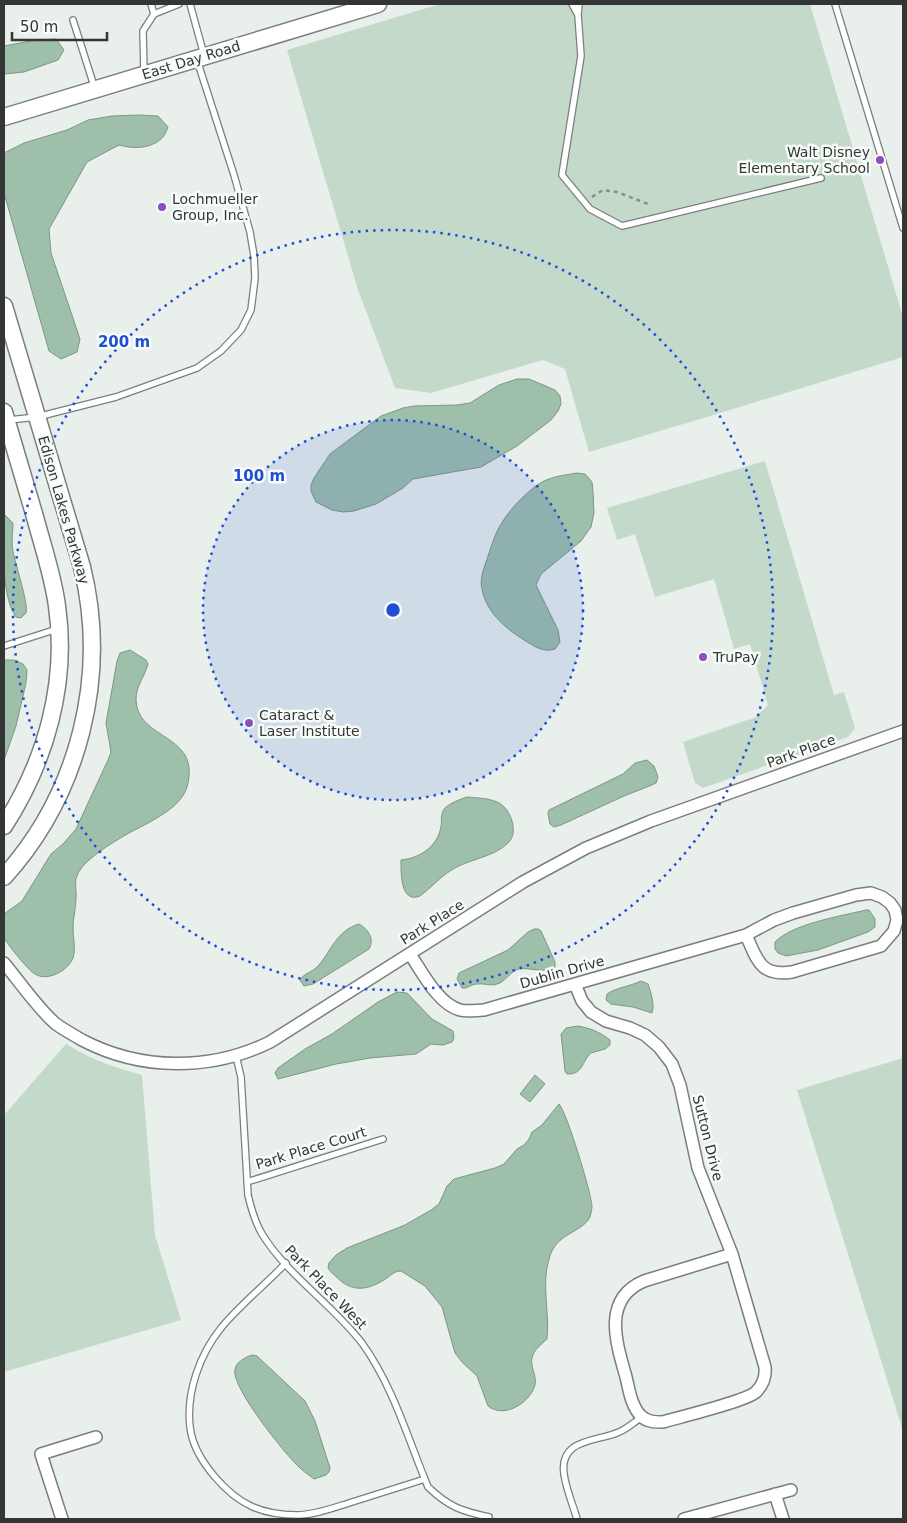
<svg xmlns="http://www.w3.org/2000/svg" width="907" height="1523" font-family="'DejaVu Sans',sans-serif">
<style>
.green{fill:#c3dacb}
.water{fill:#9ebfa9;stroke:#7e9686}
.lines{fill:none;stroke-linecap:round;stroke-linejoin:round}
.lane-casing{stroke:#7a7f7c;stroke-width:8}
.street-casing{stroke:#7a7f7c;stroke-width:14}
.secondary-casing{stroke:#7a7f7c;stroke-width:19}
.path{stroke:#8a8e8c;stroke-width:2.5;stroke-dasharray:4 4;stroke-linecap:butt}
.lane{stroke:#fff;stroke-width:5.5}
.street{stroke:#fff;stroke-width:11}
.secondary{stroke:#fff;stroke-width:16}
.ring{fill:none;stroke:#1d4ed8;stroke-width:2.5;stroke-dasharray:2.5 5}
.poi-dot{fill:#8d4dc3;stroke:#f7fcf8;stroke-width:2}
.labels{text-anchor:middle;stroke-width:5;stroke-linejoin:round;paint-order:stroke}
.street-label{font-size:14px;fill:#343635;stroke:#f7fcf8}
.poi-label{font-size:14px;fill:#343635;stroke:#f7fcf8;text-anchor:start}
.centre{fill:#1d4ed8;stroke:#f7fcf8;stroke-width:2.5}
.ring-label{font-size:15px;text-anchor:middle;font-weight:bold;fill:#1d4ed8;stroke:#f7fcf8;stroke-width:5;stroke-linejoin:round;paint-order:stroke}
</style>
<rect width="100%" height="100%" fill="#e9efeb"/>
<path class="green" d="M440,4H810L903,317V357L707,417L589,452L565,369L543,360L431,393L395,388L358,290L287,50Z
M765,461L834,695L844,692L855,728L848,737L703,788L695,783L683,742L756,717L768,705L750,644L734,649L714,579L655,597L635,534L617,540L607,508Z
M66,1044C92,1060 113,1067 142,1075L155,1235L181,1320L4,1372V1115Z
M903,1058V1428H902L797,1090Z"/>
<path class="water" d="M56,39L64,50L58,60L24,72L4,74V46L36,40Z
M139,115L158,116L168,127C167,130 165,135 162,138C151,149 133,149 119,145L87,162L49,229L51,253L80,339L77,352L61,359L49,351L4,193V153L24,143L67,130L88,120L112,116Z
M517,379H529L555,390L560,396L561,404L558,411L551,420L517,446L481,467L413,479L403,488L376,504L354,511L343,512L332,510L316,502L311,491V485L314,478L330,454L381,416L403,408L414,406L457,405L470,403L499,385Z
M577,473L585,474L592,482L593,492L594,513L591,527L581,541L541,574L536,585L558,630L560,642L555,649C543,653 534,646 524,640C505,628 486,612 482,589C479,578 485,566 488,556C492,544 496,531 503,521C510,509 531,487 544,481C554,476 566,475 577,473Z
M4,514L13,523C13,532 11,542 13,551C15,564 29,604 26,613L21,618L16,617C0,594 4,543 4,514Z
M130,650L146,660L148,664C145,676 136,686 136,699C137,742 202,732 187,787C180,811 142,825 122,837C109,845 93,855 83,866C81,869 78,872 77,876C74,883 77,891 76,898C76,908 73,918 73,928C73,938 76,949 73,958C68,971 47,982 35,974C29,971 5,942 4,937C2,930 4,921 4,914L22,901L51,854L63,844L76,829L108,760L111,752L106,723L117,661L120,653Z
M4,660H14L23,664L27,670L26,683L16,726L4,760Z
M647,760L654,766L658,777L656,783L652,785L624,796L561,825L554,827L550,824L548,814L549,810L623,774L635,763Z
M467,797C477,798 488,798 497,802C510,807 519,831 509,842C494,858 467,859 450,871C439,878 431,888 420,896C400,904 401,872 401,860C420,858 437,847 441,827C442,821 440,813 445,808C450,803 461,799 467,797Z
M866,910H869L875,919V927L868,932L818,950L786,956L778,953L775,949V942C792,924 841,916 866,910Z
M359,924C368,929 375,939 369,949L313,984L304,986L300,980C304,973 313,972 318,966C332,950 336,931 359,924Z
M534,929H539L541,931L555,962V967C540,974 532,967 519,969C511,971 507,979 500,983C491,987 485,983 477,984C471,984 468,989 462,988L457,979L459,973L508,950L528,932Z
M641,981L648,984C651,993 655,1004 652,1013L633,1007L611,1004L606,1000L607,994C615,988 631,986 641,981Z
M397,992L407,993L432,1019L453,1031L454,1038L452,1042L443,1045L431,1044L416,1054L370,1058L336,1064L278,1079L275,1073L278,1068L305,1049L332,1034L378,1002Z
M578,1026C590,1028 600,1032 610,1040V1045L605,1049L591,1053C582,1061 583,1075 567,1074L565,1071L561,1034L566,1028Z
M535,1075L545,1084L530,1102L520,1094Z
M559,1104C567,1113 591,1192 592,1206C592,1209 591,1213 590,1217C581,1234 556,1232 549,1259C541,1285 550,1313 547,1339C541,1345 534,1349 532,1358C530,1367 537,1375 535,1385C530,1403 504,1419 488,1406L477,1376L462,1362L455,1353L442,1307L425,1286L401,1271C395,1271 392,1274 387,1278C372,1288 357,1293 342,1282C337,1277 331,1273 328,1268L329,1263L336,1255L347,1248L405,1225L431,1210L439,1204L447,1186L454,1179L495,1168L504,1164L517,1149L524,1145L529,1139L532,1132L542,1125Z
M252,1355L257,1356L305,1401L315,1421L330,1468L329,1472L326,1475L314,1479C309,1475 304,1472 299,1467C285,1454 230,1386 235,1369C236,1362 246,1357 252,1355Z"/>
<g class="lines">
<g class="lane-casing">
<path id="lane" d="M151,4L154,14
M190,4L204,55
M572,4L578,15L579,4
M835,4L903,228
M578,15L581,56L562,175L590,209L622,226L821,178
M73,20L95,89
M144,73L143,31L154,14L179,4
M9,420L37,417L116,397L197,368L221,351L241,330L251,310L255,278L254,256L250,232L234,175L197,60
M4,646L57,629
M236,1056L241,1077L248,1195C251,1208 255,1222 262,1234C288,1276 332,1304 362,1343C393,1386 408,1439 428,1487C449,1507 461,1511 489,1517
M247,1182L383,1139
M286,1263C266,1284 239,1306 221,1328C200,1354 186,1392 190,1427C192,1445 203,1463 215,1477C238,1504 261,1515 297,1515C314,1515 333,1508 349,1503C374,1495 399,1487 425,1479
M577,1519C573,1505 566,1489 564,1474C559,1438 597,1442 619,1432C627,1429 634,1422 642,1417"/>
</g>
<g class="street-casing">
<path id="street" d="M410,954C422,972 438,1004 460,1010C467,1012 477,1010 484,1010L746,935L774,920L793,913L856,895L871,893L882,897L890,903L895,910L897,920L894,931L881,946L792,972C760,977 757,959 746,935
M4,963C19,981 39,1010 56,1024C64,1030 74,1035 82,1040C141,1071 211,1071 270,1042L523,882L586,848L651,821L903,731
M575,984L582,1001L591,1012L606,1021L630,1028L645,1035L659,1047L672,1064L680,1085L698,1168L732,1254L765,1367C766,1377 763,1385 756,1392C746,1401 680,1417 663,1422C655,1422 647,1422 641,1416C631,1406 629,1389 626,1377C616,1342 602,1299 644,1281L732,1254
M775,1494L783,1519
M62,1519L41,1454L96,1437
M684,1519L791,1490"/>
</g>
<g class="secondary-casing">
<path id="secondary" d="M4,117L378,4
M4,306L82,567C109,676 79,794 4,877
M4,412C14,447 25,482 35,517C43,547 53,576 57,606C68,683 46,761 4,826"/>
</g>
<path class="path" d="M592,197L603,190L617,192L648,204"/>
<use href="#lane" class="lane"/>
<use href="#street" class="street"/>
<use href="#secondary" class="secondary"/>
</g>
<circle cx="393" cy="610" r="190" fill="#1d4ed8" fill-opacity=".12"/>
<g class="ring">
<circle cx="393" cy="610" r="190"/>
<circle cx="393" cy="610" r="380"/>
</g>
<g class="poi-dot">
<circle cx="880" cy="160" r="5"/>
<circle cx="162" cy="207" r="5"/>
<circle cx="703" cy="657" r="5"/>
<circle cx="249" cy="723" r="5"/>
</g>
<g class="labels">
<g class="street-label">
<text transform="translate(191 60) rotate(-17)" y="5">East Day Road</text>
<text transform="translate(64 510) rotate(74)" y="5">Edison Lakes Parkway</text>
<text transform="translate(801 751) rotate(-20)" y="5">Park Place</text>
<text transform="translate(432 922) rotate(-32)" y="5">Park Place</text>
<text transform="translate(562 972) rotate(-16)" y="5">Dublin Drive</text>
<text transform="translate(708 1138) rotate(76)" y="5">Sutton Drive</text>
<text transform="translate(311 1148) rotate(-17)" y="5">Park Place Court</text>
<text transform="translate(326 1287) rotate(46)" y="5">Park Place West</text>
</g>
<g class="poi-label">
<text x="870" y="157" text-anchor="end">Walt Disney<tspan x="870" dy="16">Elementary School</tspan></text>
<text x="172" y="204">Lochmueller<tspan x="172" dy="16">Group, Inc.</tspan></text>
<text x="713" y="662">TruPay</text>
<text x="259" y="720">Cataract &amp;<tspan x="259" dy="16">Laser Institute</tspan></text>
</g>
</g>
<circle cx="393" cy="610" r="8" class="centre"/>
<g class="ring-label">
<text x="124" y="347">200 m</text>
<text x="259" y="481">100 m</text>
</g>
<rect width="907" height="1523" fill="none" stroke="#343635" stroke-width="10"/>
<path d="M12 32v8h95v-8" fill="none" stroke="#343635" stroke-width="2.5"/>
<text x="20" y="32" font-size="15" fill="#343635" stroke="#f7fcf8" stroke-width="4" paint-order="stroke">50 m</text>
</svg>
